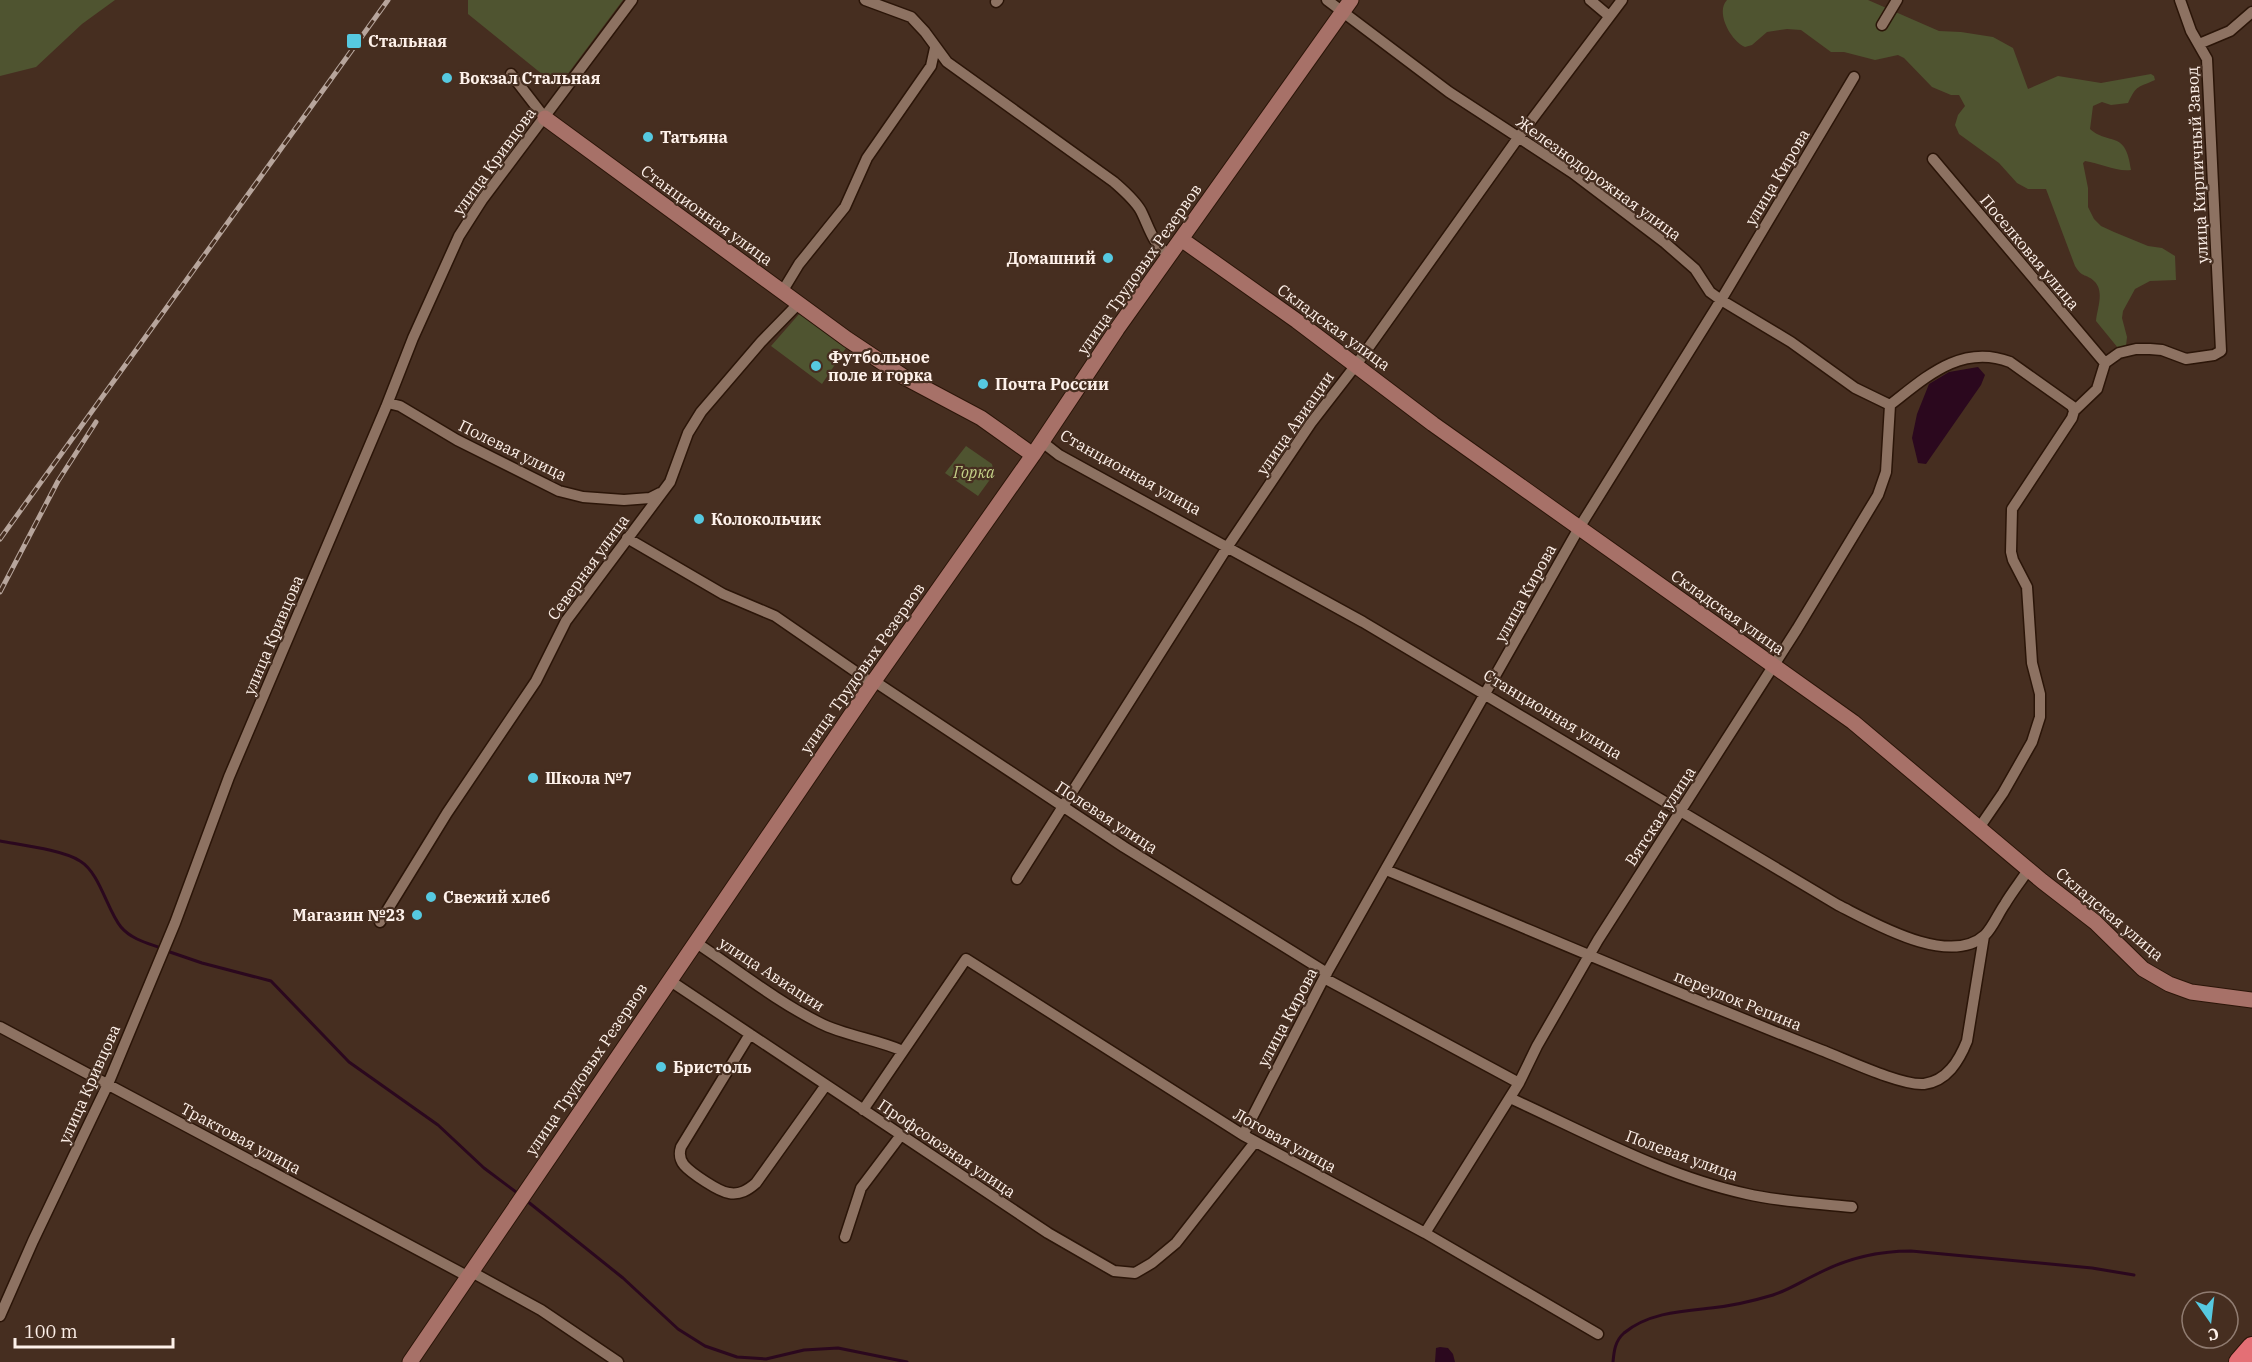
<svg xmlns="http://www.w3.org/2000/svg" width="2252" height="1362" font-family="'IBM Plex Serif',serif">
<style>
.green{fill:#4f5430}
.water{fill:#2b081e}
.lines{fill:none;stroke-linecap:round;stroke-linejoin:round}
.stream{stroke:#2b081e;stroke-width:3}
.street-casing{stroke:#2b1508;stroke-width:13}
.secondary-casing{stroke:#2b1508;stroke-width:17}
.highway-casing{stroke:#2b1508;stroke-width:22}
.street{stroke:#8d7262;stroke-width:10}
.secondary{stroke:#a77168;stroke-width:15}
.highway{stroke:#e46f75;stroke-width:20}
.rail-casing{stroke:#b7a59c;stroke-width:5}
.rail{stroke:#462e20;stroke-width:3;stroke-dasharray:9;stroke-linecap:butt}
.poi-dot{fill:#56c9e0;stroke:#462e20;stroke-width:2}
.labels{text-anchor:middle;stroke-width:4.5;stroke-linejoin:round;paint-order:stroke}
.poi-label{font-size:16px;font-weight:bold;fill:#fef1ea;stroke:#462e20;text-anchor:start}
.street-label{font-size:16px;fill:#fef1ea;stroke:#462e20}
.park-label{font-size:16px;font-style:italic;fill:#c3cf87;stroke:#462e20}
</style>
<rect width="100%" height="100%" fill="#462e20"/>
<path class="green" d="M0,0H115L82,24L36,67L0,76Z
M468,0H623L558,87L468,14Z
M1727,0H1868L1939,31L1961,32L1993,37L2013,48L2028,89L2058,76L2101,83L2151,74L2154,76L2155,80C2138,88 2137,84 2128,103L2111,105L2102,102L2093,106L2090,129C2109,146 2126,129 2131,170C2116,172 2100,163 2085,161L2083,163L2088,188V207L2094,219L2101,226L2114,232L2148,246L2162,248L2175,256L2176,280L2150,281L2135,289L2123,311L2122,318L2127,337L2126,346L2118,348L2096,321C2097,309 2105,291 2094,281C2087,274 2082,278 2075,266L2046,189H2028L2017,183L1999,163L1959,134L1955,125L1958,115L1965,106L1959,95H1951L1932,87L1904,58L1898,55L1875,60L1844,52H1831L1801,30L1787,29L1767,32L1752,45L1745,47C1731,41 1715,12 1727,0Z
M800,313L846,348L822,384L771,346Z
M966,446L992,464L994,474L978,496L945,473Z"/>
<path class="water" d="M1978,367L1985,375L1981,385L1926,464L1918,463L1912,438L1917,414L1929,384L1949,372Z
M1440,1347L1448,1348L1453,1354L1455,1362H1435L1436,1348Z"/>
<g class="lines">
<path class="stream" d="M0,841C21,845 63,850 80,861C100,873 107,910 121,927C131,939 147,943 161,948
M167,951L202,963L271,981L349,1062L438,1125L484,1168L520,1195
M527,1201L623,1278L678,1329L705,1346L737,1357L766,1359L804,1350L838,1348L907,1362
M1613,1362C1614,1351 1615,1341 1624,1333C1648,1313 1682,1311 1711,1308C1731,1306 1753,1301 1773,1295C1789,1290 1804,1280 1819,1273C1848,1258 1878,1251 1911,1251L2092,1268L2134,1275"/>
<g class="street-casing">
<path id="street" d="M865,0L911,17L925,32L947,62L1114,182C1123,190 1135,200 1141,211C1150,229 1152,243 1169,255
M1327,0L1449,92L1573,173L1664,242L1695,269L1710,292L1721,300L1791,342L1855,388L1890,405
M1590,0L1609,16
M996,2L998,0
M1882,25L1897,0
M2199,44L2230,31L2252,12
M511,74L545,118
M1933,159L2105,363
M782,292L799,264L845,207L867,158L931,66L935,48
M388,403L400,406L457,440L559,491L583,497L624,500L650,498L660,493
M1890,405C1925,378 1961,343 2010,362L2072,406L2074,411L2072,418L2012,509L2011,552L2013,560L2027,587L2032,663L2040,694V717L2032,742L2003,793L1979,828
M2074,411L2097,389L2105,363L2119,353L2136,349H2150L2162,350L2186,359L2214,355L2221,351L2207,59L2191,31L2180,0
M1041,441L1059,455L1363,622L1838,905C1872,922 1949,968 1985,935C1993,927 1998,914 2005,904C2012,892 2021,881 2028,870
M627,538L723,594L775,616L872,683
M874,681L1124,847L1327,973
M1386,870C1531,930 1675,993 1821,1050C1845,1059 1901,1086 1924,1084C1947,1081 1959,1061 1967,1041L1984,936
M1017,879L1228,546L1311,423L1356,365L1518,138L1622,0
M380,922L447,813L536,681L566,621L670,482L688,433L701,412L761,342L798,304
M695,942C736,969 776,1001 820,1023C846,1036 876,1039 903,1051
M1324,978L1519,1083
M669,980L1048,1233L1114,1271L1135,1273L1152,1263L1176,1243L1255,1142
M0,1027L467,1276
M750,1034L681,1147C679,1153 680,1160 684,1165C691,1173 719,1192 729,1193C740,1195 748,1190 756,1183L826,1085
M1510,1098C1587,1133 1664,1176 1747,1194C1781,1202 1817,1203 1852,1207
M863,1110L966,959L1243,1135L1425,1233L1598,1334
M1243,1135L1325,976L1579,528L1721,300L1854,77
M1425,1233L1519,1083L1537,1046L1598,940L1797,629L1878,495L1886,472L1890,405
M845,1237L861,1188L901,1135
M470,1271L541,1310L618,1362
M0,1316L33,1241L108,1084L175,923L229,777L386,407L413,338L459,236L482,200L632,0"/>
</g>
<g class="secondary-casing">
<path id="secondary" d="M545,118L847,339L904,377L981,418L1033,455
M1181,239L1297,321L1433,424L1853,722L2042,881L2095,922L2143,969L2169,984L2191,992L2252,1000
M410,1362L874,681L1033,455L1117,329L1351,0"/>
</g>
<g class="highway-casing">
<path id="highway" d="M2239,1362L2252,1347"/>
</g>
<use href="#street" class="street"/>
<use href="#secondary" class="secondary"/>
<use href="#highway" class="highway"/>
<g class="rail-casing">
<path id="rail" d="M0,539L388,0
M0,592L58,481L96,422"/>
</g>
<use href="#rail" class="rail"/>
</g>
<g class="poi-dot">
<rect x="346" y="33" width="16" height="16" rx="3"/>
<circle cx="447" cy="78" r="6"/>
<circle cx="648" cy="137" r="6"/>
<circle cx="1108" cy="258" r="6"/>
<circle cx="816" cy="366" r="6"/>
<circle cx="983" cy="384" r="6"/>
<circle cx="699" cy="519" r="6"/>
<circle cx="533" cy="778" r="6"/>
<circle cx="431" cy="897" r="6"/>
<circle cx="417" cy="915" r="6"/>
<circle cx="661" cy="1067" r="6"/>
</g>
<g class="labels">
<g class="poi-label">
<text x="368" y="47">Стальная</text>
<text x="459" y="84">Вокзал Стальная</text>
<text x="660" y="143">Татьяна</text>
<text x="1096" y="264" text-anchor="end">Домашний</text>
<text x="828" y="363">Футбольное<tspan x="828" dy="18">поле и горка</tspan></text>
<text x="995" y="390">Почта России</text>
<text x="711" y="525">Колокольчик</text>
<text x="545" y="784">Школа №7</text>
<text x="443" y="903">Свежий хлеб</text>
<text x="405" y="921" text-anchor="end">Магазин №23</text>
<text x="673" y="1073">Бристоль</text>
</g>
<g class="street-label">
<text transform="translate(494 161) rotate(-54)" y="6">улица Кривцова</text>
<text transform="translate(2197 165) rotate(-93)" y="6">улица Кирпичный Завод</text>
<text transform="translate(1777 177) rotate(-59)" y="6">улица Кирова</text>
<text transform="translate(1599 178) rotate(36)" y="6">Железнодорожная улица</text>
<text transform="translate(707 215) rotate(36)" y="6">Станционная улица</text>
<text transform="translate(2030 252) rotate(50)" y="6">Поселковая улица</text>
<text transform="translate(1139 269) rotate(-55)" y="6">улица Трудовых Резервов</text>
<text transform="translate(1334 327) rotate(36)" y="6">Складская улица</text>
<text transform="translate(1295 423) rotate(-55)" y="6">улица Авиации</text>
<text transform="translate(513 450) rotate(26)" y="6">Полевая улица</text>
<text transform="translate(1131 472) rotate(29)" y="6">Станционная улица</text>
<text transform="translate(588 567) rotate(-54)" y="6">Северная улица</text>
<text transform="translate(1525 593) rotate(-61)" y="6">улица Кирова</text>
<text transform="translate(1728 612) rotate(35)" y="6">Складская улица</text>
<text transform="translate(273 635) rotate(-67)" y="6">улица Кривцова</text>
<text transform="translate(862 668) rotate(-55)" y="6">улица Трудовых Резервов</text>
<text transform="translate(1553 714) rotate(31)" y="6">Станционная улица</text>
<text transform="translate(1660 816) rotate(-57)" y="6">Вятская улица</text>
<text transform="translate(1107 817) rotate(33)" y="6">Полевая улица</text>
<text transform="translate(2110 914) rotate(40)" y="6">Складская улица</text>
<text transform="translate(772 974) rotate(33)" y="6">улица Авиации</text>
<text transform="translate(1738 1000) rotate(22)" y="6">переулок Репина</text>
<text transform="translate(1287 1017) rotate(-62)" y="6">улица Кирова</text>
<text transform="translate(586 1069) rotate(-56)" y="6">улица Трудовых Резервов</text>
<text transform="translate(89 1084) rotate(-66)" y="6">улица Кривцова</text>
<text transform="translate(241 1138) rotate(28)" y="6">Трактовая улица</text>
<text transform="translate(1285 1140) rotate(29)" y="6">Логовая улица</text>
<text transform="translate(947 1148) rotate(34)" y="6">Профсоюзная улица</text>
<text transform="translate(1682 1155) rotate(20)" y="6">Полевая улица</text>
</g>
<g class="park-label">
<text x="974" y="478">Горка</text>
</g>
</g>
<g transform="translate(2210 1320) rotate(166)"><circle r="28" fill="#462e20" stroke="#907c71" stroke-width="1.5"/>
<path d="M0-4.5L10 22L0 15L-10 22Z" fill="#56c9e0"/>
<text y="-9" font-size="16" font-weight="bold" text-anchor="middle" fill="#fef1ea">С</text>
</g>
<path d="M15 1338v9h158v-9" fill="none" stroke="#fef1ea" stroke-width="3"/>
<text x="24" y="1338" font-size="18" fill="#fef1ea" stroke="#462e20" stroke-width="4.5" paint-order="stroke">100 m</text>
</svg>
